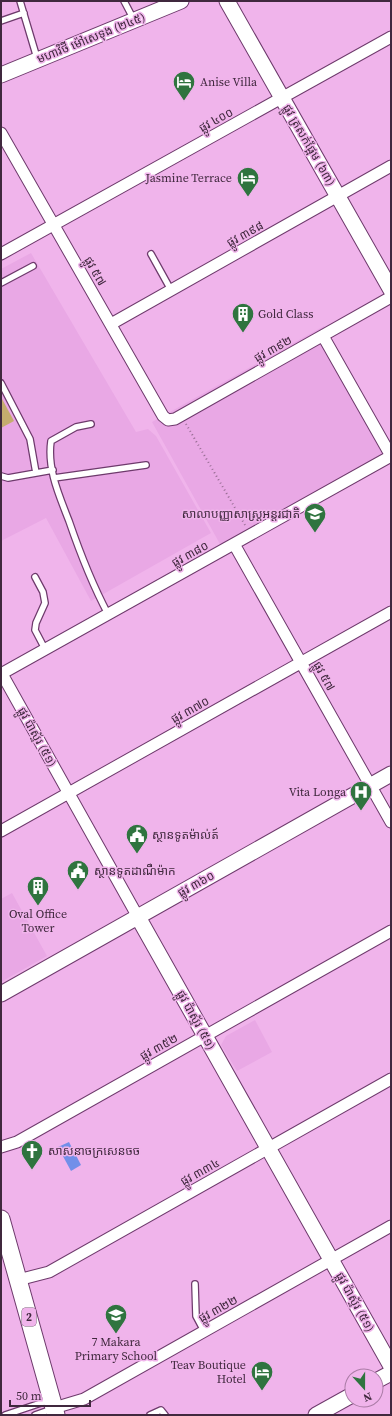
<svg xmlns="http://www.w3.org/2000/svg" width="392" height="1416" font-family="'Source Serif 4','Noto Sans Khmer',serif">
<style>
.built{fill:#e9a8e5}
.green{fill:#c4ac6e}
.water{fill:#728fe9}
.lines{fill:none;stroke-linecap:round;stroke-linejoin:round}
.lane-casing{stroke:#6e3a6c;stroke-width:8}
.street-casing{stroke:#6e3a6c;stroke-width:13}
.secondary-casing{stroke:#6e3a6c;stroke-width:17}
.primary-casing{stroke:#6e3a6c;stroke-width:19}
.path{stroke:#976d93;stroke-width:2;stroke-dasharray:1 3;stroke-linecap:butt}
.lane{stroke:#fff;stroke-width:5.5}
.street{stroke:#fff;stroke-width:11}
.secondary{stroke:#fff;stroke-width:15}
.primary{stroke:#fff;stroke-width:17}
.labels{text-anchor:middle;stroke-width:3;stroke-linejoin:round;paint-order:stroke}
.shield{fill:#f0b4eb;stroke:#755272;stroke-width:1}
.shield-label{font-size:11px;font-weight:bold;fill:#40283e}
.street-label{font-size:12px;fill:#40283e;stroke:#f0b4eb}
.poi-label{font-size:12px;fill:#40283e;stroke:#f0b4eb;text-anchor:start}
</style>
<rect width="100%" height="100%" fill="#f0b4eb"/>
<path class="built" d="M31,253L136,432L148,429L156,436L211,533L91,601L46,518L1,541V269Z
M324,326L391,443V461L225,553L152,422Z
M12,893L47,956L1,982V899Z
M255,1020L272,1052L237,1071L221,1045L226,1036Z"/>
<path class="green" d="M1,397L14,421L1,428Z"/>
<path class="water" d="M69,1142L81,1165L71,1171L58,1147Z"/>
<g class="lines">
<g class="lane-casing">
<path id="lane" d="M20,1L37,58
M124,1L134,20
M1,21L24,13
M151,254L171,290
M1,283L33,266
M1,383L30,439L36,473
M91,424L76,427L51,441C47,469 59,495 69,521C80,553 92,584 108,614
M1,476L8,478L53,470
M54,478L146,465
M35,577L43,592L45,603L36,623L35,630L45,649
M195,1284L196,1316L204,1331
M5,1415L50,1400
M35,1415L52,1409
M150,1415L161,1410L165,1415"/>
</g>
<g class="street-casing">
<path id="street" d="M1,133L163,416L168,420L175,419L391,297
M1,254L391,37
M111,324L391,166
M323,336L391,456
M234,544L391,822
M1,674L391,456
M2,674L138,917
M1,831L391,612
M1,1147L17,1142L391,931
M18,1280L49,1272L391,1079
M54,1408L84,1399L391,1226"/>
</g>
<g class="secondary-casing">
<path id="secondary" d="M227,1L391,290
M1,75L181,1
M138,917L391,1366
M1,994L391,774
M376,1381L391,1373
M316,1415L352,1395"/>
</g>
<g class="primary-casing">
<path id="primary" d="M1,1219L56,1415"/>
</g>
<path class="path" d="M186,424L245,525"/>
<use href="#lane" class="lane"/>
<use href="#street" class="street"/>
<use href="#secondary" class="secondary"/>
<use href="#primary" class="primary"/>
</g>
<defs>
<g id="hotel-pin" transform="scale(1.15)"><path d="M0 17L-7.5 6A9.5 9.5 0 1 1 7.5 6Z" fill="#2f743f" stroke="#f0b4eb"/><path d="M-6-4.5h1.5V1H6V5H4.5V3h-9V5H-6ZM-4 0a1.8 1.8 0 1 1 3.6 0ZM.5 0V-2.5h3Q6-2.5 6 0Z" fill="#fff"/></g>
<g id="building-pin" transform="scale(1.15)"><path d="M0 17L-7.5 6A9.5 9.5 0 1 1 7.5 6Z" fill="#2f743f" stroke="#f0b4eb"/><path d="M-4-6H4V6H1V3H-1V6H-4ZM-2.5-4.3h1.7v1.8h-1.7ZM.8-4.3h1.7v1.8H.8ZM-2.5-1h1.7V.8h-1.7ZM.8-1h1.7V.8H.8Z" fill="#fff"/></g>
<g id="school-pin" transform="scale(1.15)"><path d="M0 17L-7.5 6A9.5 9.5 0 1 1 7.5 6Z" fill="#2f743f" stroke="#f0b4eb"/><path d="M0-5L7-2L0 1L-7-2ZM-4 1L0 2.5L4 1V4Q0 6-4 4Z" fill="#fff"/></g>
<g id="hospital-pin" transform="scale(1.15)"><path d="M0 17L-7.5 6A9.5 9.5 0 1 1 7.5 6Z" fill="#2f743f" stroke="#f0b4eb"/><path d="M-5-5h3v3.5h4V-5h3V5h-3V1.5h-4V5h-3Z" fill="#fff"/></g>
<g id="civic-pin" transform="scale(1.15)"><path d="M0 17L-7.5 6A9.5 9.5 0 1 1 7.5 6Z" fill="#2f743f" stroke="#f0b4eb"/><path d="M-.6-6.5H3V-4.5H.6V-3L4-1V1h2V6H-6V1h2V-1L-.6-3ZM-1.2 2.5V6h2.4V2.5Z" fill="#fff"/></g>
<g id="church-pin" transform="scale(1.15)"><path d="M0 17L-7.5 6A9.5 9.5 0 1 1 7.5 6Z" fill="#2f743f" stroke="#f0b4eb"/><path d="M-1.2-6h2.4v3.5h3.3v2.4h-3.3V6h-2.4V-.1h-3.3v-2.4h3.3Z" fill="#fff"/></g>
</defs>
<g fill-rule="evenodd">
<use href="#hotel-pin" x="184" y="82"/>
<use href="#hotel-pin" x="248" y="178"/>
<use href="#building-pin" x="243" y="314"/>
<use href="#school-pin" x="315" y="514"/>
<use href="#hospital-pin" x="361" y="792"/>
<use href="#civic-pin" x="137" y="835"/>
<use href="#civic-pin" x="78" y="871"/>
<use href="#building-pin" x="38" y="887"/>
<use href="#church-pin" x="32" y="1151"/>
<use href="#school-pin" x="116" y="1315"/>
<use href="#hotel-pin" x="262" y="1372"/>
</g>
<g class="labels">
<rect class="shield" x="22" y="1308" width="14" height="18" rx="3"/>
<g class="shield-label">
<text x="29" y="1321">2</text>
</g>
<g class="street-label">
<text transform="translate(91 38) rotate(-22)" y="4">មហាវិថី ម៉ៅសេទុង (២៤៥)</text>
<text transform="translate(216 120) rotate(-29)" y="4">ផ្លូវ ៤០០</text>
<text transform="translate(309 145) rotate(60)" y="4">ផ្លូវ ត្រសក់ផ្អែម (៦៣)</text>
<text transform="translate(245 234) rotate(-29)" y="4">ផ្លូវ ៣៩៨</text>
<text transform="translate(95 271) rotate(60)" y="4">ផ្លូវ ៥៧</text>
<text transform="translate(273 349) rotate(-29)" y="4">ផ្លូវ ៣៩២</text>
<text transform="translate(190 554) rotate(-29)" y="4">ផ្លូវ ៣៨០</text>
<text transform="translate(324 676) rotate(61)" y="4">ផ្លូវ ៥៧</text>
<text transform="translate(190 710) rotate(-29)" y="4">ផ្លូវ ៣៧០</text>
<text transform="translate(37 737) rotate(61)" y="4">ផ្លូវ ប៉ាស្ទ័រ (៥១)</text>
<text transform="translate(196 884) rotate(-29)" y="4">ផ្លូវ ៣៦០</text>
<text transform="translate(196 1020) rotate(61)" y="4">ផ្លូវ ប៉ាស្ទ័រ (៥១)</text>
<text transform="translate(159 1047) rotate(-29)" y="4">ផ្លូវ ៣៥២</text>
<text transform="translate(200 1172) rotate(-29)" y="4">ផ្លូវ ៣៣៤</text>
<text transform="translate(355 1302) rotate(61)" y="4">ផ្លូវ ប៉ាស្ទ័រ (៥១)</text>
<text transform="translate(218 1309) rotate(-29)" y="4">ផ្លូវ ៣២២</text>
</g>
<g class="poi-label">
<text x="200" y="86">Anise Villa</text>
<text x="232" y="182" text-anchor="end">Jasmine Terrace</text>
<text x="258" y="318">Gold Class</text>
<text x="300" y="518" text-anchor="end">សាលាបញ្ញាសាស្ត្រអន្តរជាតិ</text>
<text x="346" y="796" text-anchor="end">Vita Longa</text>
<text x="152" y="839">ស្ថានទូតម៉ាល់ត៍</text>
<text x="94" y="875">ស្ថានទូតដាណឺម៉ាក</text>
<text x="38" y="918" text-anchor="middle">Oval Office<tspan x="38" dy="14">Tower</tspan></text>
<text x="48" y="1155">សាសនាចក្រសេនចច</text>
<text x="116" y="1346" text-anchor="middle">7 Makara<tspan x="116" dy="14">Primary School</tspan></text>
<text x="246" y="1369" text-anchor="end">Teav Boutique<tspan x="246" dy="14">Hotel</tspan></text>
</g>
</g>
<rect width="392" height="1416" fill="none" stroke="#40283e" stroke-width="4"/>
<g transform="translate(364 1388) rotate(159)"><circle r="19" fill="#f0b4eb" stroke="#aa7ca6"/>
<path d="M0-3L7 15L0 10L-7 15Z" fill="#2f743f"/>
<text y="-6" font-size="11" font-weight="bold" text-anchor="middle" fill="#40283e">N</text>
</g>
<path d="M10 1400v6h80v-6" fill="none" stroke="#40283e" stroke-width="2"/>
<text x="16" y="1400" font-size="12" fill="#40283e" stroke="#f0b4eb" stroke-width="3" paint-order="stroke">50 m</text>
</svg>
